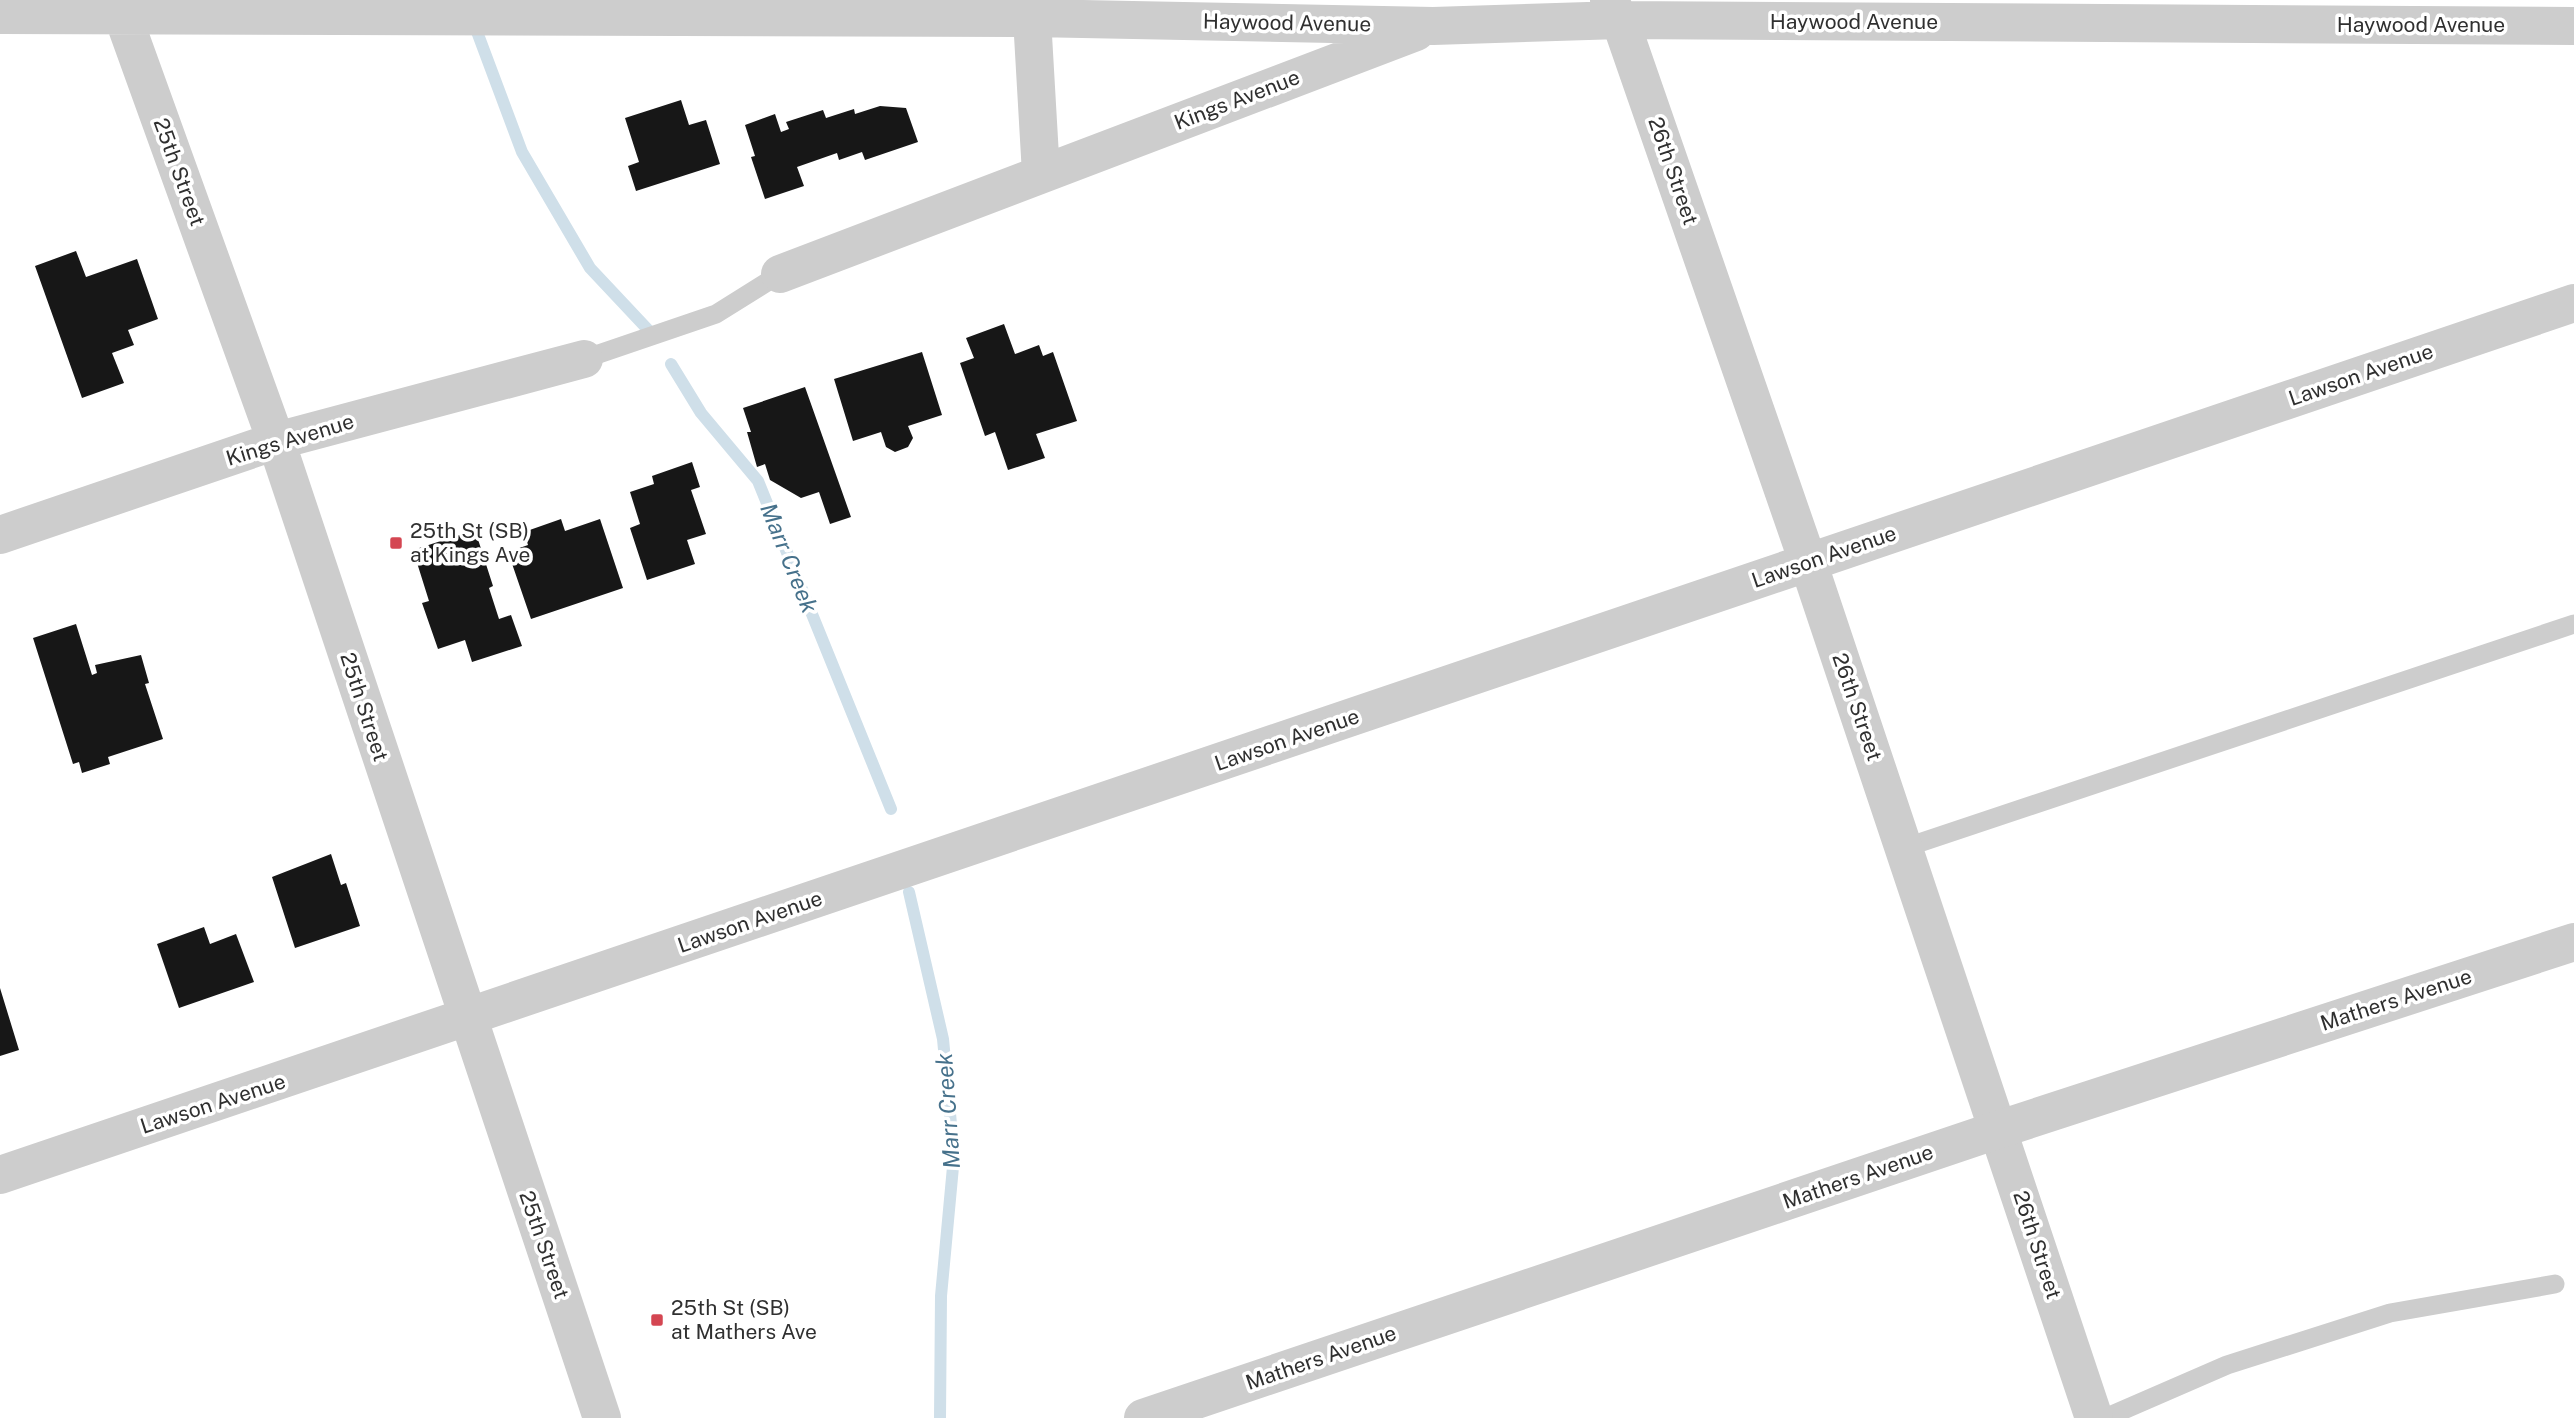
<svg xmlns="http://www.w3.org/2000/svg" width="2574" height="1418" font-family="'Public Sans',sans-serif">
<style>
.lines{fill:none;stroke-linecap:round;stroke-linejoin:round}
.stream{stroke:#cfdfe9;stroke-width:12}
.building{fill:#171717}
.service{stroke:#cdcdcd;stroke-width:19}
.minor{stroke:#cdcdcd;stroke-width:38}
.tertiary{stroke:#cdcdcd;stroke-width:38}
.poi-dot{fill:#d44652;stroke:#fff;stroke-width:2.5}
.labels{text-anchor:middle;stroke-width:7;stroke-linejoin:round;paint-order:stroke}
.street-label{font-size:21px;fill:#303030;stroke:#fff}
.poi-label{font-size:21px;fill:#303030;stroke:#fff;text-anchor:start}
.water-label{font-size:23px;font-style:italic;fill:#46718b;stroke:#fff}
</style>
<rect width="100%" height="100%" fill="#fff"/>
<g class="lines">
<path class="stream" d="M476,29L522,152L590,268L652,334
M671,364L701,413L758,481L891,809
M909,892L943,1039L954,1156L941,1296L940,1418"/>
</g>
<path class="building" d="M681,100L689,125L706,120L720,164L636,191L628,166L639,162L625,118Z
M880,106L906,108L918,142L865,160L862,152L839,160L837,153L797,167L804,186L765,199L751,157L755,156L745,125L775,114L781,132L789,129L786,122L823,110L826,118L854,109L855,114Z
M76,251L86,277L137,259L158,319L128,330L134,345L112,353L124,383L82,398L35,266Z
M1004,324L1015,354L1039,345L1043,356L1053,352L1077,421L1036,434L1045,458L1008,470L995,432L985,436L960,363L974,358L966,338Z
M922,352L942,415L908,426L913,438L908,447L895,452L886,447L881,432L853,441L834,379Z
M805,387L851,517L830,524L819,492L801,498L770,480L765,464L757,467L747,432H751L743,408Z
M692,462L700,487L691,490L706,534L687,540L695,564L647,580L630,528L640,524L630,492L654,484L652,476Z
M561,519L565,531L600,519L623,588L531,619L508,552L528,545L524,532Z
M475,530L493,586L489,588L499,619L511,615L522,646L472,662L465,640L438,649L422,603L429,601L413,550Z
M76,624L92,675L97,673L95,665L141,655L149,683L145,684L163,739L108,757L110,764L82,773L79,762L73,764L33,638Z
M331,854L341,885L346,883L360,926L295,948L272,877Z
M204,927L210,944L236,934L254,982L179,1008L157,944Z
M0,988L19,1050L0,1056Z"/>
<g class="lines">
<path class="service" d="M584,359L716,314L780,274
M1904,848L2574,624
M2105,1418L2227,1365L2390,1313L2555,1284"/>
<path class="minor" d="M117,0L276,441L602,1418
M1609,0L1620,20L1808,562L2094,1418
M0,15L1032,18L1433,26L1620,20L2574,26
M1032,18L1041,174
M780,274L1416,32
M0,535L276,441L584,359
M0,1175L2574,303"/>
<path class="tertiary" d="M1143,1418L2000,1129L2574,942"/>
</g>
<g class="poi-dot">
<rect x="389" y="536" width="14" height="14" rx="3.5"/>
<rect x="650" y="1313" width="14" height="14" rx="3.5"/>
</g>
<g class="labels">
<g class="street-label">
<text x="1854" y="29">Haywood Avenue</text>
<text transform="translate(1287 23) rotate(1)" y="7">Haywood Avenue</text>
<text x="2421" y="32">Haywood Avenue</text>
<text transform="translate(1237 100) rotate(-21)" y="7">Kings Avenue</text>
<text transform="translate(1673 171) rotate(71)" y="7">26th Street</text>
<text transform="translate(179 172) rotate(70)" y="7">25th Street</text>
<text transform="translate(2361 375) rotate(-19)" y="7">Lawson Avenue</text>
<text transform="translate(290 440) rotate(-17)" y="7">Kings Avenue</text>
<text transform="translate(1824 557) rotate(-19)" y="7">Lawson Avenue</text>
<text transform="translate(364 707) rotate(72)" y="7">25th Street</text>
<text transform="translate(1857 707) rotate(71)" y="7">26th Street</text>
<text transform="translate(1287 740) rotate(-19)" y="7">Lawson Avenue</text>
<text transform="translate(750 922) rotate(-19)" y="7">Lawson Avenue</text>
<text transform="translate(2396 1000) rotate(-18)" y="7">Mathers Avenue</text>
<text transform="translate(213 1104) rotate(-18)" y="7">Lawson Avenue</text>
<text transform="translate(1858 1177) rotate(-19)" y="7">Mathers Avenue</text>
<text transform="translate(544 1245) rotate(71)" y="7">25th Street</text>
<text transform="translate(2037 1245) rotate(72)" y="7">26th Street</text>
<text transform="translate(1321 1358) rotate(-19)" y="7">Mathers Avenue</text>
</g>
<g class="poi-label">
<text x="410" y="538">25th St (SB)<tspan x="410" dy="24">at Kings Ave</tspan></text>
<text x="671" y="1315">25th St (SB)<tspan x="671" dy="24">at Mathers Ave</tspan></text>
</g>
<g class="water-label">
<text transform="translate(789 558) rotate(68)" y="8">Marr Creek</text>
<text transform="translate(948 1111) rotate(-94)" y="8">Marr Creek</text>
</g>
</g>
</svg>
